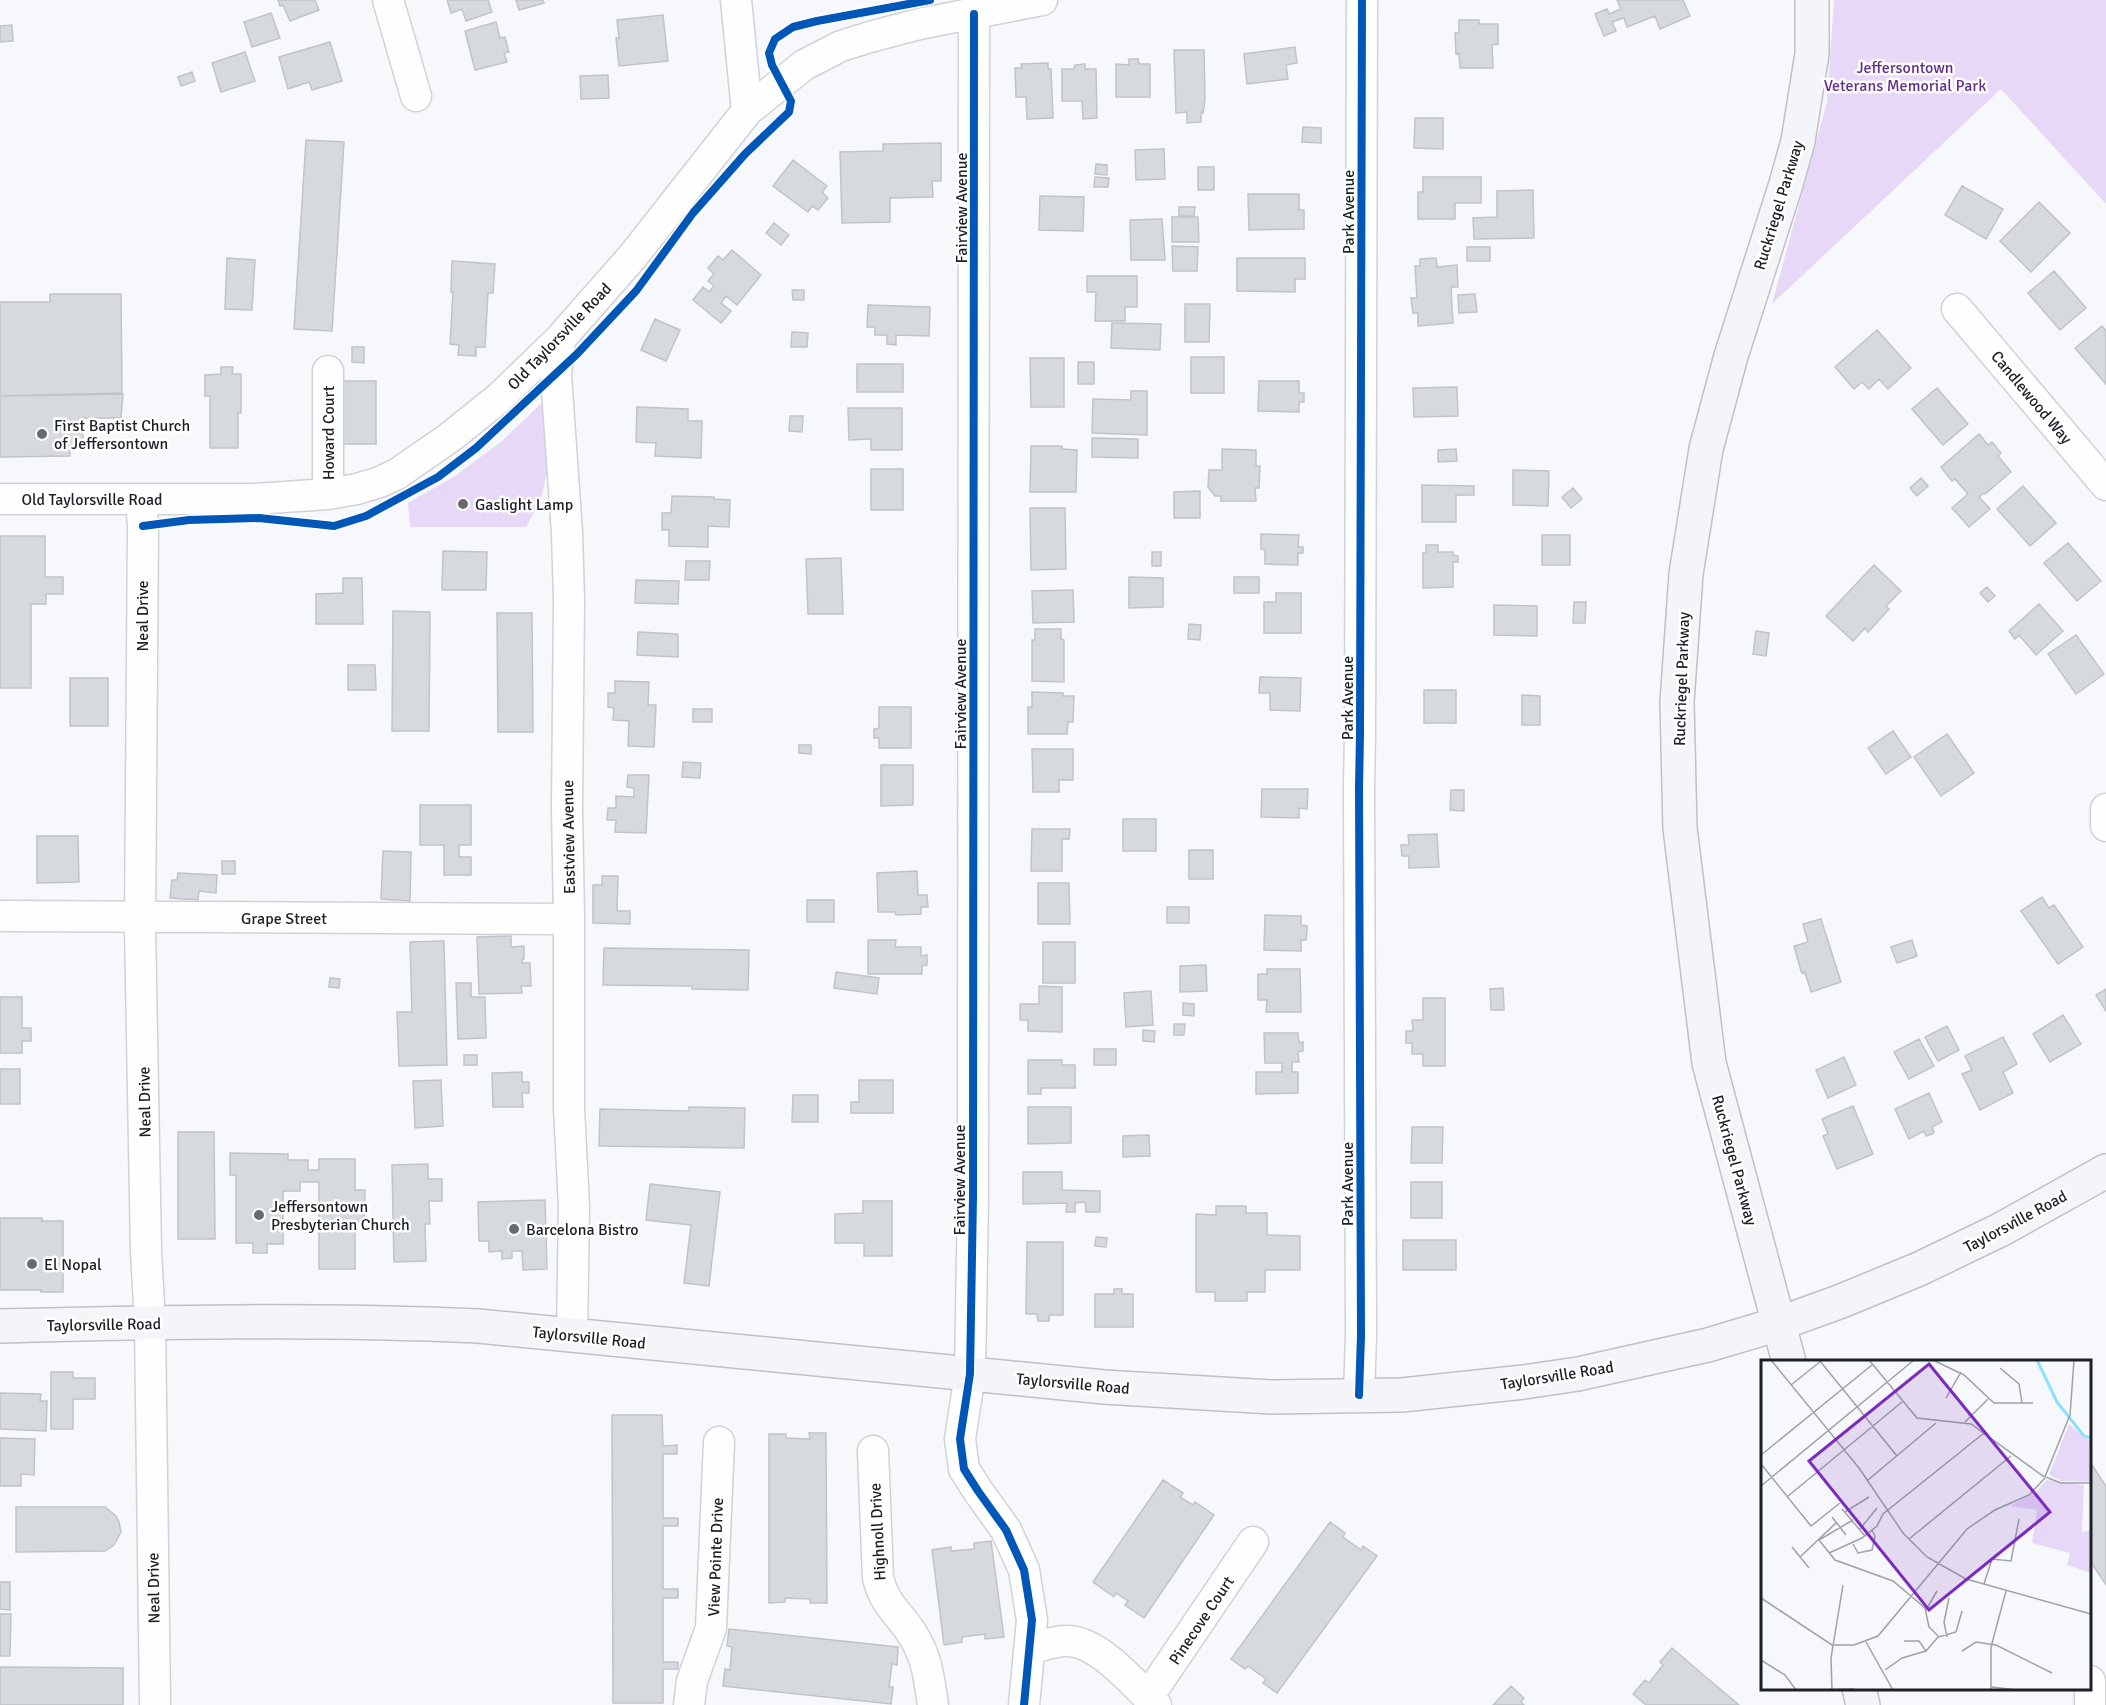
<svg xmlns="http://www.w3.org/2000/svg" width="2106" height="1705" font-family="Signika,sans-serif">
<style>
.green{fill:#e7d8f8}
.building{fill:#d6dade;stroke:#c0c4c8;stroke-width:1.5}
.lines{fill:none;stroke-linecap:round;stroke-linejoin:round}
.minor-casing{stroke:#d0d2d7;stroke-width:33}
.major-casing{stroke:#bfc0ca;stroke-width:36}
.minor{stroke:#fefefe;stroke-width:30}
.major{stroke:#f4f5f8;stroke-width:33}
.cycleway-casing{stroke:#fff;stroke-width:11}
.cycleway{stroke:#0057b8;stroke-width:8}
.poi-dot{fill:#686c71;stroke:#fff;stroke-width:2}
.labels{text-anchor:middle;stroke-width:5;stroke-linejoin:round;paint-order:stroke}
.park-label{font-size:16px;fill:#632e8a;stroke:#fff}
.street-label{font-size:16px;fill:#1c2027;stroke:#fff}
.poi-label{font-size:16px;fill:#1c2027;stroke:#fff;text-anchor:start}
.inset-river{fill:none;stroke:#8ce2fc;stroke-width:3}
.inset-road{fill:none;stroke:#9fa2a6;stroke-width:1.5}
.view{fill:#7b2cbf;fill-opacity:0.15;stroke:#7b2cbf;stroke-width:3}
.inset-edge{fill:none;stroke:#1c2027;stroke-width:3}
</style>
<rect width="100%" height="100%" fill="#f6f8fb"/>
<path class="green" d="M1834,0H2106V204L2001,89L1772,304L1827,102Z
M547,398L548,467L541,499L526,527H410L408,503L455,476L502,441Z"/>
<path class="building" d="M278,0H315L319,10L290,21L283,5L280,6Z
M447,0H488L492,12L466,21L462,9L451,13Z
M516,0H543L544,3L519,10Z
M1617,0H1683L1690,16L1660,29L1655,16L1627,27L1624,18L1612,22L1616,31L1604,36L1595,14L1607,9L1609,14L1621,9Z
M271,13L280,38L252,47L244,22Z
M663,15L668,61L619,66L616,38H619L617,20Z
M1459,20H1479V24H1498V44L1492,45L1493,68H1460L1459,53L1456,54L1455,33H1459Z
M496,22L500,38L505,37L509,52L504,53L507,62L475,70L465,31Z
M12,25L13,41L0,42V26Z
M330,42L342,81L312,90L309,82L288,89L279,57Z
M1295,47L1297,63L1286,65L1288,79L1247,84L1244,54Z
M1174,50H1204L1205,100L1203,113L1201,112V122L1187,123V112L1176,113Z
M245,52L255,81L221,92L212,63Z
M1129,59H1138L1139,64H1150V97H1116V64L1129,65Z
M1048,63V69H1051L1053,118L1027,119L1026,97H1016L1015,68H1022L1021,64Z
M1085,64V69H1096L1097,118L1083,119L1082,101H1062V69H1074L1075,65Z
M192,72L195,81L181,86L178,77Z
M608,75L609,98L581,99L580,76Z
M1415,118H1443V149L1414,148Z
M1303,127L1321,128V143L1302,142Z
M306,140L344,142L332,331L294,329Z
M941,143V181H932L933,197L890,198V222L842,223L840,152L883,151V144Z
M1164,149L1165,179L1136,180L1135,150Z
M793,160L827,186L822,192L828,198L818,210L812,206L808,212L773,186Z
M1096,164L1107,165V175L1095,174Z
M1198,167H1214V190H1198Z
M1095,177L1109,178L1108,187H1094Z
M1423,177H1481V203H1455V219H1418V192H1423Z
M1962,186L2003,209L1986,239L1945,215Z
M1533,190L1534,238L1474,239L1473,218L1497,217V191Z
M1248,194H1299V210H1304V229L1249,230Z
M1040,196L1084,197L1083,231L1039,230Z
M2039,202L2070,233L2031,272L2000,241Z
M1179,207H1195L1194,216H1179Z
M1172,217H1198L1199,242H1172Z
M1162,219L1165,260H1131L1130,220Z
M774,223L789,235L781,245L766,233Z
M1172,246L1198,247L1197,271H1173Z
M1467,247H1490V261H1467Z
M732,250L761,275L737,305L726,296L721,303L731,311L721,323L693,300L703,287L709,292L714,286L708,281L714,274L708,268L718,256L723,260Z
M227,258L255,260L252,310L225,309Z
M1237,258H1305V279H1295V292L1237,291Z
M1436,258L1437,267L1457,265L1458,287H1451L1453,323L1418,326V313H1413L1411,298H1417L1415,266H1420V259Z
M452,261L495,264L493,293H488L485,347H476V356L458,355L459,345L450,344L453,292H451Z
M2054,271L2086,308L2060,330L2028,293Z
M1087,276H1137V307H1125V321H1095L1096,292H1087Z
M792,290H804V300H793Z
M50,294H121L122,393L0,396V302H50Z
M1475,294L1477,312L1459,313L1458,295Z
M1185,304H1210L1209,342H1185Z
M868,305L930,307L929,336L896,335V345L887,344V335H875V327H867Z
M655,319L680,330L666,361L641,350Z
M1112,323L1161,324L1160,350L1111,348Z
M2102,326L2106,331V384L2075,348Z
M1877,330L1911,368L1888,389L1879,379L1869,389L1862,382L1854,389L1835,367Z
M792,332L808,333L807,347H791Z
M352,347H364V363L352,362Z
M1191,357H1224V393H1191Z
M1030,358H1064V407H1031Z
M1078,362H1094V384H1078Z
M857,364H903V392H857Z
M221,367H233L232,374H241V413H238V448H210V396H205V375L221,374Z
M341,381H376V444H341Z
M1259,381H1299V393H1304V402H1299V412L1258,411Z
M1457,387L1458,416L1414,417L1413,388Z
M1937,388L1968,424L1943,445L1912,409Z
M1131,391H1147V435L1092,433L1093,399L1131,400Z
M123,394L121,418H83V449H70V456L0,457V396Z
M637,407L688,409V421H702L701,458L655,456L656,443L636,442Z
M848,408H902V450H871V439L849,440Z
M790,416H803L802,432L789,431Z
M1979,434L1988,445L1992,442L2001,453L1998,456L2011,472L1985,494L1984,493L1979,497L1990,509L1969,527L1952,508L1968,494L1955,479L1952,481L1941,467Z
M1092,438L1138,439V458L1092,457Z
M1031,446H1062V449L1077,450L1076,492H1030Z
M1222,449L1256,450V466H1260L1259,488H1255L1256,501H1221V496H1215L1208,487L1209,470H1222Z
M1456,449L1457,461L1438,462V450Z
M871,469H903V510H871Z
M1513,470L1549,471L1548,506L1513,505Z
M1921,478L1928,486L1917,496L1910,488Z
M1422,485L1474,486V495H1456V522H1422Z
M2023,486L2056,523L2030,546L1997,509Z
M1573,488L1582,499L1571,508L1562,497Z
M1200,491V518H1174V492Z
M672,496L714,497V499L730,500L729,527L708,526V547L669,546V530H662V513H671Z
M1030,508H1065L1066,569L1031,570Z
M1261,534L1299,535L1298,547H1303V553H1298V565L1265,564V550L1261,549Z
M1542,535H1570V565H1542Z
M0,536H45V577H63V594H46V604H31V688H0Z
M2068,543L2101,581L2077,601L2044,563Z
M1426,545H1438V552H1453V555L1458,556V562H1453V587L1423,588V553H1426Z
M443,551L487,552L486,590H442Z
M1152,552H1161V566H1152Z
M841,558L843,614H808L806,559Z
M686,561H710L709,580H685Z
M1874,565L1901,591L1886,606L1889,609L1871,629L1868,632L1865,628L1853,641L1826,616Z
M1129,577L1163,578V607L1129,608Z
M1234,577H1259V593H1234Z
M343,578H362L363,624H316V594L343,593Z
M636,580L679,581L678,604L635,603Z
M1987,587L1995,596L1988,602L1980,593Z
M1073,590L1074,622L1033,623L1032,591Z
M1276,593H1301V633H1264V602H1276Z
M1574,602H1586L1585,623H1573Z
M2039,604L2063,631L2036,655L2019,635L2015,639L2009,631Z
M1494,605L1537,606V636L1494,635Z
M393,611L430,612L429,731H392Z
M497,613H532L533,732H498Z
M1189,624L1201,625L1200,640L1188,639Z
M1035,629H1061V639L1064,640V682L1032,681V640H1035Z
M1756,631L1769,633L1766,656L1753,654Z
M638,632L678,634V657L637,655Z
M2076,635L2104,674L2076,694L2048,654Z
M348,665H375L376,690H348Z
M1260,677L1301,678L1300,711L1270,710V693H1259Z
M70,678H108V726H70Z
M615,681L649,682L648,705H656L654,747L628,746L629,721L613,720L614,708L608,707V693H615Z
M1424,690H1456V723H1424Z
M1032,692L1063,693V696H1074L1073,722H1068L1067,734H1028V707H1032Z
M1522,695L1540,696V725H1522Z
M879,707H911V748H879V738H874V729L879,728Z
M693,709H712V722H693Z
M1893,731L1911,757L1886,774L1868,748Z
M1947,734L1974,773L1941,796L1914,757Z
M799,745H811V754L799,753Z
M1032,749H1073V780H1059V792H1033Z
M683,762L701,763L700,778L682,777Z
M881,765H913V805L881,806Z
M628,775H649L646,833L615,832L616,820H607L608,808H616V796L634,797V788L627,787Z
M1262,789H1308L1307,809L1299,808V818L1261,817Z
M1451,790H1464V811L1450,810Z
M420,805H471V845H459V857H471V875H444V845H420Z
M1123,819H1156V851H1123Z
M1032,829H1070L1069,839H1062V871H1031Z
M1437,834L1439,867L1409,868V856H1402L1401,845H1409L1408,835Z
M37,836H78L79,882L37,883Z
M1189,850H1213V879H1189Z
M383,851L411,852L410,901L381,899Z
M222,861H235V874H222Z
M917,871L918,895H927L928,907H921V914L896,915L895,912H878L877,873Z
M178,873L217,875L216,893L199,891L198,900L170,898L172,880H177Z
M602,876H618L617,911H630V924L593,923V885H602Z
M1038,883H1069L1070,924H1038Z
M2042,897L2049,908L2054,905L2083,947L2058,964L2021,911Z
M807,900H834V922H807Z
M1167,907H1189V923H1167Z
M1265,915L1301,916V925L1307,926V931L1306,940H1301V951L1264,950Z
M1821,919L1841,982L1811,992L1805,972L1802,973L1801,971L1794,946L1808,942L1803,924Z
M511,936V947L524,946V959L522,960V963H530L531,986H521L522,993L479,994L477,937Z
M868,940H896L895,947H921V956L927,955V965L922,966V974H868Z
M1912,940L1917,956L1897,963L1891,947Z
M444,941L447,1065L399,1066L397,1012H412L410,942Z
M1043,942H1075V983H1043Z
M604,948L749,950L748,990L692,989V986L603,985Z
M1206,965L1207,991L1180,992V966Z
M1267,969H1300L1301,1012H1266L1267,1000H1258V974H1267Z
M836,972L879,978L877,994L834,988Z
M330,978L340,979L339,988L329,987Z
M456,983H471V997H485L486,1038L458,1039Z
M1039,986L1062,987V1032L1028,1031V1020H1020V1004H1039Z
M1503,988L1504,1010H1491L1490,989Z
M2106,989V1011L2096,995Z
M1151,991L1153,1025L1126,1027L1124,993Z
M0,997H22V1028H31V1041H22V1053H0Z
M1423,998H1445V1066H1423V1054H1412V1043H1406V1031H1413L1412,1020H1423Z
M1183,1003L1194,1004V1016L1183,1015Z
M2063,1015L2081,1044L2050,1062L2033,1034Z
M1174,1024H1185L1184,1035H1174Z
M1947,1026L1959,1050L1938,1061L1925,1037Z
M1143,1030L1155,1031L1154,1042L1143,1041Z
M1264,1033H1298L1299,1042H1303V1051L1298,1052L1299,1062H1292V1072H1298V1093L1256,1094V1072H1282V1063H1265Z
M2003,1037L2017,1064L2003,1072L2013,1093L1980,1110L1962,1074L1972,1070L1965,1056Z
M1919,1039L1934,1066L1909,1079L1894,1052Z
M1094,1049H1116V1065H1094Z
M464,1055H477V1065H464Z
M1844,1057L1856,1085L1828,1098L1816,1070Z
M1028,1060H1062V1065H1075V1088H1041V1094H1028Z
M0,1069H20V1104H0Z
M522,1072V1082H529V1093H522L523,1107H493L492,1073Z
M441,1080L443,1126L415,1128L413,1081Z
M859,1080H893V1113H851V1102H859Z
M1929,1093L1942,1122L1932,1127L1934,1132L1932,1134L1926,1136L1924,1131L1909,1139L1895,1109Z
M793,1095H818V1122H792Z
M1853,1106L1873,1154L1837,1169L1823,1136L1828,1134L1822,1119Z
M689,1107L745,1108L744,1148L599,1146L600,1109L689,1111Z
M1028,1107H1071V1143L1028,1144Z
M1412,1127H1443L1442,1163H1411Z
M178,1132H214L215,1239H178Z
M1149,1135L1150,1156L1123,1157V1136Z
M230,1153L288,1154V1160H308V1170H319V1159H355V1190H365V1193L364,1222H355V1269H319V1182H300V1191H283V1244H267V1253H253V1243H236V1175H230Z
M428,1164V1179H442V1201H429L430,1224H425L426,1261L394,1262L392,1165Z
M1023,1172H1062V1190L1100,1191V1212H1086L1085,1202L1075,1203V1212H1066L1067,1203L1023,1204Z
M1411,1182H1442V1218H1411Z
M650,1184L720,1192L709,1286L684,1283L691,1225L646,1220Z
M545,1200L547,1269L523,1270L522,1251H512V1258L502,1259V1251L489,1252V1241H479L478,1202Z
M863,1201H892V1256H864V1243H835V1214L863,1213Z
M1216,1206H1246V1213H1267V1235L1300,1236V1270H1265V1292H1247V1301H1215V1292H1196V1214L1216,1215Z
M0,1218H42V1221H63V1292H41V1290H0Z
M1096,1237L1107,1238L1106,1247L1095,1246Z
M1403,1240H1456V1270H1403Z
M1027,1242H1063V1315H1049V1321H1038L1037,1314H1026Z
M1114,1289H1122V1294H1133V1327H1095V1294H1114Z
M51,1372H73V1378H95V1399H73V1429H51Z
M0,1393L41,1394L40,1401H47L46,1431L0,1429Z
M612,1415H662L663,1446L677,1445V1454H663V1518H678V1526H663V1589H678V1598H663V1662H678V1669H663V1703H613Z
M809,1433H826L827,1603H810V1599L785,1598V1602L769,1603V1434H786V1438L810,1439Z
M0,1438L35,1439L34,1475L21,1474V1486H0Z
M2090,1462L2106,1486V1585L2090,1561Z
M1163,1480L1183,1493L1180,1497L1193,1505L1195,1502L1214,1515L1144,1618L1125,1605L1128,1601L1116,1593L1114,1597L1093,1582Z
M16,1507H105L116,1516L119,1522L121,1532L114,1545L105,1551L16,1552Z
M1330,1522L1345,1533L1343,1537L1361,1550L1363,1546L1377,1556L1277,1693L1263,1683L1266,1679L1248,1666L1245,1669L1231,1659Z
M991,1541L1004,1637L985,1639V1634L962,1637V1642L944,1645L932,1550L951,1547V1551L974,1549V1543Z
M0,1582H10V1610L0,1609Z
M0,1614H11L10,1656H0Z
M729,1629L898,1647L897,1665L892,1664L889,1687H893L891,1704L723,1686L725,1669L730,1670L732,1647L727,1646Z
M1672,1648L1707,1678L1739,1705H1646L1633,1694L1645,1680L1649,1683L1663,1665L1660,1662Z
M0,1667L123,1668V1705H0Z
M1511,1686L1524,1698L1521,1702L1524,1705H1493Z"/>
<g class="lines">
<g class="minor-casing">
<path id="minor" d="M388,0L416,96
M736,0L747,111
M974,14L973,1196L970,1374L960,1439L964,1469L978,1491L1006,1530L1024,1570L1032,1620L1024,1705
M1957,309L2106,485
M560,339L556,375L567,533L569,600L567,807L569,919V1108L574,1207L572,1336
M328,494V371
M0,499H253L328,494L357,489L380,482L397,474L449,438L499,398L560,339L633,256L747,111L804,65L841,46L870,37L919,24L1042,0
M141,499L143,526L140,926L146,1252L150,1322L155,1705
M2106,809V826
M0,916L569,919
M1359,1395L1361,1336L1359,787L1360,735L1362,0
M873,1451L878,1578C885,1607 901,1614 914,1637C928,1660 929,1680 933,1705
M1029,1649C1041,1646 1054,1641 1066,1641C1098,1640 1135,1685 1156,1705
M2090,1681V1705
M1148,1697L1253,1542
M689,1705L692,1681L711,1628L719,1442"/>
</g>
<g class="major-casing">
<path id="major" d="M0,1326C159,1322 318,1319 478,1326L1104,1387L1271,1397L1402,1395L1524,1382L1578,1374L1708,1345L1778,1324L1839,1302L1919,1269L2000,1230L2106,1171
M1789,1362L1709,1063L1680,828L1677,702L1686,574L1706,449L1731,356L1786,184L1798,141L1812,54V0
M1859,1688L1863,1705"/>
</g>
<use href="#minor" class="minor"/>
<use href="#major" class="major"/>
<g class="cycleway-casing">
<path id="cycleway" d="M974,14L973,1196L970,1374L960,1439L964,1469L978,1491L1006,1530L1024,1570L1032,1620L1024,1705
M143,526L189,520L259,518L334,526L366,516L438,477L476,448L577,354L636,291L693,213L745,154L789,112L791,101L772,65L769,53L775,39L793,27L817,21L930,0
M1359,1395L1361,1336L1359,787L1360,735L1362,0"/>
</g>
<use href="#cycleway" class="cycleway"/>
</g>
<g class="poi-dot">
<circle cx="42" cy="434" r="6"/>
<circle cx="463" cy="504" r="6"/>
<circle cx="259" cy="1215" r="6"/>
<circle cx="514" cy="1229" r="6"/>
<circle cx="32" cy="1264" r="6"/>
</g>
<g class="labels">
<g class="park-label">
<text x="1905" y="73">Jeffersontown<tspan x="1905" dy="18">Veterans Memorial Park</tspan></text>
</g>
<g class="street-label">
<text transform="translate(1778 205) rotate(-73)" y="6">Ruckriegel Parkway</text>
<text transform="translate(961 208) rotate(-90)" y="6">Fairview Avenue</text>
<text transform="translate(1348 212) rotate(-90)" y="6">Park Avenue</text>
<text transform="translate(559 336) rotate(-46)" y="6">Old Taylorsville Road</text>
<text transform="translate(2032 397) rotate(50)" y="6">Candlewood Way</text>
<text transform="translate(328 433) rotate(-90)" y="6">Howard Court</text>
<text x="92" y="505">Old Taylorsville Road</text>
<text transform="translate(142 616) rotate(-90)" y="6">Neal Drive</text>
<text transform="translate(1681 679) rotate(-88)" y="6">Ruckriegel Parkway</text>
<text transform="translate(960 694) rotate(-90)" y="6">Fairview Avenue</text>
<text transform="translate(1347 698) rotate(-90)" y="6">Park Avenue</text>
<text transform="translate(568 837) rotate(-91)" y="6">Eastview Avenue</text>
<text x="284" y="924">Grape Street</text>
<text transform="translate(144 1102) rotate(-91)" y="6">Neal Drive</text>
<text transform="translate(1735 1160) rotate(75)" y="6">Ruckriegel Parkway</text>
<text transform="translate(959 1180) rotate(-90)" y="6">Fairview Avenue</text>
<text transform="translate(1347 1184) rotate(-90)" y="6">Park Avenue</text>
<text transform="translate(2015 1221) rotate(-28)" y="6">Taylorsville Road</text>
<text transform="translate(104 1324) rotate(-1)" y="6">Taylorsville Road</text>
<text transform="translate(589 1337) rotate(6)" y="6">Taylorsville Road</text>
<text transform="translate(1557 1375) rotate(-9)" y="6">Taylorsville Road</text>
<text transform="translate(1073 1383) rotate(5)" y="6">Taylorsville Road</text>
<text transform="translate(877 1532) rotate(-93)" y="6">Highnoll Drive</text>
<text transform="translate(715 1557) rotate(-88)" y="6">View Pointe Drive</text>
<text transform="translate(153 1588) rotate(-91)" y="6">Neal Drive</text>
<text transform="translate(1201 1620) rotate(-56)" y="6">Pinecove Court</text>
</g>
<g class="poi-label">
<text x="54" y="431">First Baptist Church<tspan x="54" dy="18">of Jeffersontown</tspan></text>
<text x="475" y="510">Gaslight Lamp</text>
<text x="271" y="1212">Jeffersontown<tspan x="271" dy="18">Presbyterian Church</tspan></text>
<text x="526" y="1235">Barcelona Bistro</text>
<text x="44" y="1270">El Nopal</text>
</g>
</g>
<g transform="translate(1761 1360)">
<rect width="330" height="330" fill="#f6f8fb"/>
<path d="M308,64L330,82V122L300,121L288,115ZM286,120L323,125L321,172L330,170V213L306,205L309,193L271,183L276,150L248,146L273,133Z" fill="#e7d8f8"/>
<path class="inset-river" d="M276,0L296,42L323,76L330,78"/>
<path class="inset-road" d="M10,0L98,108L142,173L166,197L205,219L330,254M108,0L156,58L210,64L282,116L300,123H330M172,0L203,15L233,43H272M59,1L136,96M239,8L258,24L261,43M30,25L60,1M185,38L200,12M204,62L227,39M0,95L111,5M0,104L50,166L79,143M107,120L175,63M0,126L153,0M26,137L141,42M81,149L104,176M84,152L108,137M71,157L85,175M92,160L58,180L74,200L132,221L164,248L168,267L178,277L195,272L201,251M99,169L116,148M148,179L250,96M92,184L97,193L111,190L114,176L111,170M31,187L48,208M68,193L101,178L116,166L122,154L223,73M39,197L75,163M223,224L231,199L250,201L258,159M0,238L71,285H93L117,276L206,169L234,150L268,135L283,119L309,55L313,0M165,250L176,231M186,277L183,262L188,238M143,281H158L165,291M105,282L132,330M201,291L215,282L235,285L291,313M0,300L24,315L35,330M124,310L141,298L165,291L177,277M230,327L257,330M55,330L93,329M71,330L70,298L82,225M230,330V287L245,231"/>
<path class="view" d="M168,4L289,152L168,250L48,101Z"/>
<rect width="330" height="330" class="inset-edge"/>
</g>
</svg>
